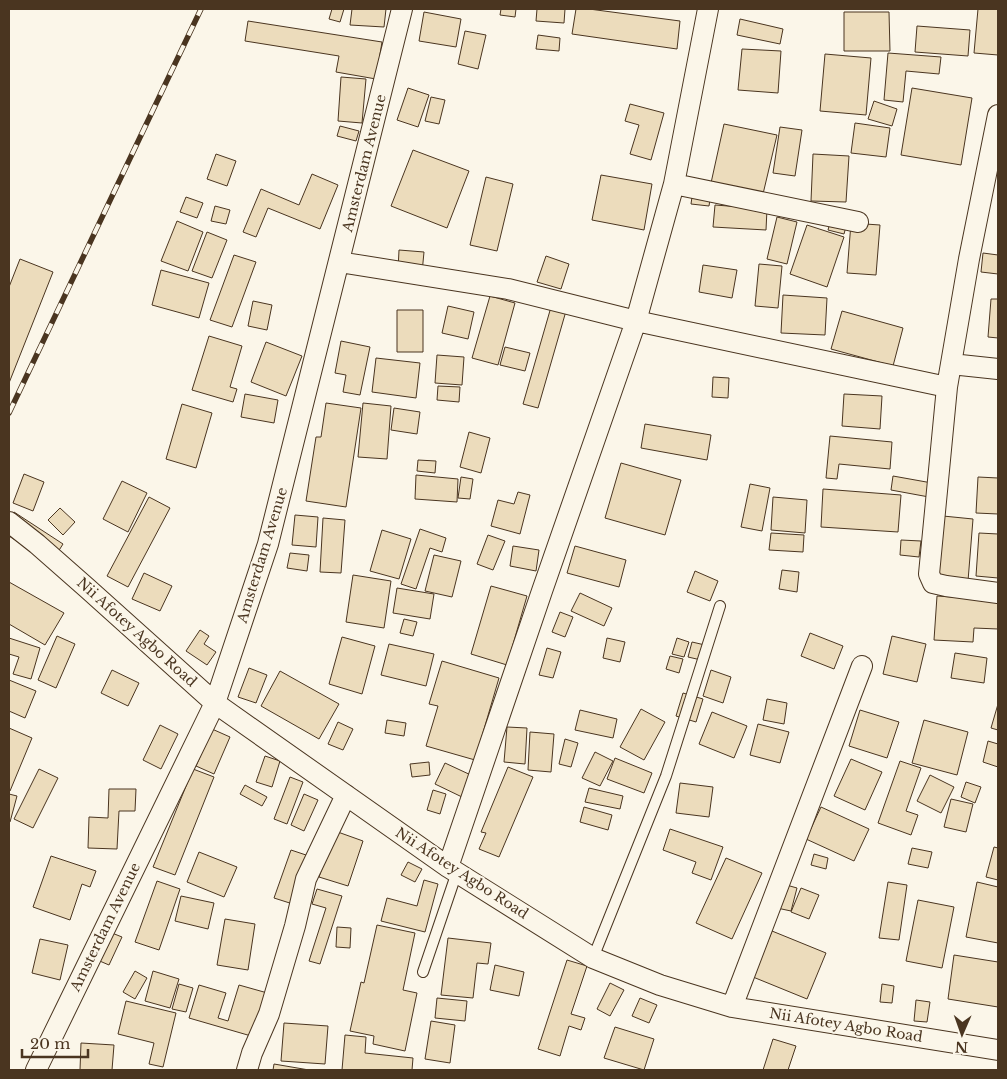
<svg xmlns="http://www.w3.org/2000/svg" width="1007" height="1079" font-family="'Libre Baskerville',serif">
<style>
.building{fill:#ecdcbc;stroke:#4a3520}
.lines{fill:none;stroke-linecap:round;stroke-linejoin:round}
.service-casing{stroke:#4a3520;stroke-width:12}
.minor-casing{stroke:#4a3520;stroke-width:22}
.service{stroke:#fbf6e9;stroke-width:10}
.minor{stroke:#fbf6e9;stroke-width:20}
.rail-casing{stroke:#4a3520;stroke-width:5.5}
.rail{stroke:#fbf6e9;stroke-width:4;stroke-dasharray:11;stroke-linecap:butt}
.labels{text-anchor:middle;stroke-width:4;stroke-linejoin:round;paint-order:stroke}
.street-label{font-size:14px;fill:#4a3520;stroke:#fbf6e9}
</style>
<rect width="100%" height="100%" fill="#fbf6e9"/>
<path class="building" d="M332,9H344L340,22L329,19Z
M352,9H386L384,27L350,25Z
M501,9H516L515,17L500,15Z
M537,9H565L564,23L536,21Z
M576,9H589L680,21L677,49L572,34Z
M978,9H998V55L974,53Z
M424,12L461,19L456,47L419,41Z
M844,12H889L890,51H844Z
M740,19L783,29L780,44L737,35Z
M248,21L382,42L376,79L336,72L339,56L245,41Z
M917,26L970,30L968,56L915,52Z
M465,31L486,35L478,69L458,64Z
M538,35L560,38L559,51L536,49Z
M742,49L781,51L778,93L738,90Z
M888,53L941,57L939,74L906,71L903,102L884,100Z
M825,54L871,58L866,115L820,111Z
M341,77L366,79L362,123L338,121Z
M408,88L429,95L418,127L397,120Z
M912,88L972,98L961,165L901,155Z
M431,97L445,100L439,124L425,121Z
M874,101L897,109L892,126L868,119Z
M630,104L664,113L651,160L630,154L639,125L625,121Z
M855,123L890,128L886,157L851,153Z
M724,124L777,135L763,194L711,183Z
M340,126L359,131L356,141L337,136Z
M780,127L802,130L795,176L773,173Z
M413,150L469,171L447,228L391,206Z
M216,154L236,161L227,186L207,179Z
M813,154L849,156L846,202L811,201Z
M312,174L338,185L320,229L268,208L256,237L243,232L261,189L299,205Z
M601,175L652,184L644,230L592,220Z
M486,177L513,184L497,251L470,245Z
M693,190L711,193L709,206L691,204Z
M186,197L203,203L197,218L180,212Z
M715,205L767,209L766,230L713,227Z
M215,206L230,210L226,224L211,221Z
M832,215L848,219L844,234L828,230Z
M777,217L797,222L787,264L767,259Z
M177,221L203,232L188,271L161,261Z
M851,223L880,225L876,275L847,273Z
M807,225L844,237L827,287L790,274Z
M207,232L227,240L212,278L192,271Z
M399,250L424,252L422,273L398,271Z
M983,253L998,255V274L981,272Z
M234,255L256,262L232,327L210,320Z
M546,256L569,264L561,289L537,282Z
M20,259L53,272L9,383V287Z
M759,264L782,266L778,308L755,306Z
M703,265L737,270L732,298L699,292Z
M161,270L209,283L199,318L152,305Z
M783,295L827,298L825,335L781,333Z
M490,296L515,303L498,365L472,358Z
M991,299H998V338L988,337Z
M253,301L272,305L267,330L248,326Z
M448,306L474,312L468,339L442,333Z
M551,307L566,311L538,408L523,404Z
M397,310H423V352H397Z
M842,311L903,328L893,366L831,349Z
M209,336L242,346L230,387L237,389L233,402L192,390Z
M341,341L370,347L360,395L343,392L346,375L335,373Z
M266,342L302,356L286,396L251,382Z
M505,347L530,353L525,371L500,365Z
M437,355L464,357L462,385L435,383Z
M376,358L420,363L416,398L372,392Z
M713,377L729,378L728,398L712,397Z
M438,386L460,387L459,402L437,400Z
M245,394L278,400L274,423L241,417Z
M844,394L882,396L880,429L842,426Z
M326,403L361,408L346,507L306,501L316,437H321Z
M363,403L391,406L387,459L358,457Z
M182,404L212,413L196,468L166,459Z
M394,408L420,412L417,434L391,430Z
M645,424L711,435L707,460L641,448Z
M469,432L490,438L481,473L460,467Z
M830,436L892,442L890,469L839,464L837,479L826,478Z
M418,460L436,461L435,473L417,471Z
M621,463L681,480L665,535L605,518Z
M24,474L44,482L33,511L13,503Z
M416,475L458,479L457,502L415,499Z
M893,476L932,483L929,497L891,490Z
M461,477L473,479L470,499L458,498Z
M978,477L998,478V514L976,513Z
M122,481L147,493L128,532L103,519Z
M750,484L770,488L762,531L741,527Z
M823,489L901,495L898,532L821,527Z
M518,492L530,495L520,534L491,526L498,500L514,504Z
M149,497L170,508L128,587L107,576Z
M773,497L807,500L805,533L771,530Z
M60,508L75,522L63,535L48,520Z
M14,512L63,544L51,563L9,536V520Z
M295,515L318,517L316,547L292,545Z
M943,516L973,519L968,581L938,579Z
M323,518L345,520L341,573L320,572Z
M420,529L446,538L442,552L430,548L416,589L401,584Z
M382,530L411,539L399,579L370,571Z
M771,533L804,535L803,552L769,550Z
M979,533L998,534V578L976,576Z
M488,535L505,541L493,570L477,564Z
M901,540L921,541L919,557L900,555Z
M513,546L539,550L536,571L510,566Z
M575,546L626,560L619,587L567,573Z
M290,553L309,555L307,571L287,568Z
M434,555L461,561L452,597L425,591Z
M782,570L799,572L797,592L779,589Z
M695,571L718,581L710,601L687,592Z
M144,573L172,586L160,611L132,599Z
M353,575L391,581L384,628L346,622Z
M9,582L64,613L45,645L9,624Z
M491,586L527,596L507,665L471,654Z
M397,588L434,594L430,619L393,613Z
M580,593L612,608L604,626L571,611Z
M937,596L998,600V629L974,628L973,642L934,640Z
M560,612L573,617L565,637L552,632Z
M404,619L417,622L413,636L400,633Z
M200,630L209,636L204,644L216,652L207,665L186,651Z
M810,633L843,646L834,669L801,656Z
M57,636L75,644L56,688L38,680Z
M892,636L926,644L917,682L883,674Z
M342,637L375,646L362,694L329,684Z
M9,638L40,648L31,679L13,674L19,657L9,654Z
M607,638L625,642L620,662L603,658Z
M677,638L689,642L684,657L672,654Z
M692,642L705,645L701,660L688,657Z
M389,644L434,654L426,686L381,675Z
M547,648L561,652L553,678L539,675Z
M955,653L987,658L984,683L951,678Z
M670,656L683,659L679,673L666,669Z
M442,661L499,678L475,760L426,746L438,706L429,704Z
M249,668L267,675L256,703L238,697Z
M112,670L139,683L128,706L101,693Z
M711,670L731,677L723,703L703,696Z
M280,671L339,704L319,739L261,706Z
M9,680L36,691L25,718L9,711Z
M683,693L703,699L696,722L676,716Z
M767,699L787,703L784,724L763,720Z
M998,704V730L991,728Z
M641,709L665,722L644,760L620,747Z
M580,710L617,719L613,738L575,730Z
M860,710L899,722L887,758L849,746Z
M712,712L747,726L734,758L699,744Z
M387,720L406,723L404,736L385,733Z
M924,720L968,732L957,775L912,763Z
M338,722L353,729L343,750L328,744Z
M758,724L789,732L780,763L750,755Z
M160,725L178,734L161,769L143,760Z
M507,727L527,728L525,764L504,762Z
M9,728L32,738L10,791H9Z
M212,729L230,737L214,774L196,766Z
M530,732L554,734L551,772L528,770Z
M565,739L578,743L571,767L559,764Z
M988,741L998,744V767L983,762Z
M595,752L613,761L600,786L582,778Z
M265,756L280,761L272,787L256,782Z
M615,758L652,773L644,793L607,779Z
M851,759L882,772L865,810L834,796Z
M900,761L921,768L906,811L918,815L911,835L878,823Z
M429,762L430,775L412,777L410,764Z
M445,763L473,776L462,797L435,784Z
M508,767L533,777L499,857L479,849L486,833L481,832Z
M39,769L58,778L33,828L14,819Z
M193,769L214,777L175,875L153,867Z
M930,775L954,787L941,813L917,801Z
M290,777L303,782L287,824L274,819Z
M966,782L981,787L975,803L961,797Z
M680,783L713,787L709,817L676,813Z
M245,785L267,797L262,806L240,794Z
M589,788L623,796L620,809L585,802Z
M109,789H136L135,811H119L117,849L88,848L89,817L108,818Z
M433,790L446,794L440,814L427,810Z
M9,794L17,796L10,822L9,821Z
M304,794L318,800L304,831L291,825Z
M951,799L973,804L966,832L944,827Z
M584,807L612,815L608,830L580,822Z
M821,807L869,829L854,861L806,839Z
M670,829L723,847L711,880L692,873L696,862L663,850Z
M335,831L363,841L348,886L319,877Z
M994,847L998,848V880L986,877Z
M912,848L932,852L928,868L908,864Z
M291,850L312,857L296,905L274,898Z
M199,852L237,867L224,897L187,882Z
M814,854L828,858L826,869L811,865Z
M51,856L96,871L90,887L82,884L70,920L33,907Z
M726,858L762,873L732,939L696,923Z
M408,862L422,869L415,882L401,875Z
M424,880L438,884L425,932L381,921L387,898L417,906Z
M157,881L180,889L159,950L135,942Z
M888,882L907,885L899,940L879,938Z
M977,882L998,887V943L966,937Z
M783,884L797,888L791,911L777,908Z
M801,888L819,895L809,919L791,912Z
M317,889L342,896L320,964L309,961L326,908L312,904Z
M181,896L214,903L208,929L175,921Z
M918,900L954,907L942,968L906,961Z
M225,919L255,924L248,970L217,965Z
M377,925L415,933L403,990L417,993L405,1051L373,1044L374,1036L350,1031L361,982L364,983Z
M337,927L351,928L350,948L336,947Z
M107,931L122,937L109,965L95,959Z
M772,931L826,953L807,999L753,977Z
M448,938L491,943L488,964L477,963L473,998L441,995Z
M40,939L68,945L60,980L32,973Z
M954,955L998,962V1007L948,999Z
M567,960L587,966L571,1014L585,1018L581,1030L569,1026L560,1056L538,1049Z
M495,965L524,972L519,996L490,990Z
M135,971L147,978L135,999L123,992Z
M153,971L179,979L170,1008L145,1001Z
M610,983L624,990L610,1016L597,1009Z
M179,984L193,988L186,1012L172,1009Z
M882,984L894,986L892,1003L880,1002Z
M199,985L226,993L218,1018L228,1021L239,985L271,994L258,1038L189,1018Z
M437,998L467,1001L465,1021L435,1018Z
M640,998L657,1005L649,1023L632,1016Z
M916,1000L930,1002L927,1022L914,1021Z
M126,1001L176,1013L163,1067L149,1064L154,1043L118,1034Z
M431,1021L455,1025L450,1063L425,1059Z
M284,1023L328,1026L325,1064L281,1061Z
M615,1027L654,1039L644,1070L604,1058Z
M345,1035L366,1037L365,1053L413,1058L412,1070H342Z
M773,1039L796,1046L788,1070H763Z
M81,1043L114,1045L112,1070H80Z
M274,1064L309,1070H273Z"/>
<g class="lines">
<g class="service-casing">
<path id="service" d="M593,958L666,776L720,606
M423,972L457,872"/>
</g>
<g class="minor-casing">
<path id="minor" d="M998,115L969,259L947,387L929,574L933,583L946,586L998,593
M674,184L858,222
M339,262L508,289L636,321L947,387
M951,364L998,369
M9,522L37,544L87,588L215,703L448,867L593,958L660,985L732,1007L998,1050
M448,867L542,591L636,321L674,184L708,9
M732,1007L862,666
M36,1070L215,703L268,544L402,9
M247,1070L252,1053L269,1014L295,926L306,879L346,795"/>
</g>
<use href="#service" class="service"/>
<use href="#minor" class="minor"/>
<g class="rail-casing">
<path id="rail" d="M9,413L201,9"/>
</g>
<use href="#rail" class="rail"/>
</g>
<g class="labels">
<g class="street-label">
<text transform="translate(364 163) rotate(-76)" y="5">Amsterdam Avenue</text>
<text transform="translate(262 555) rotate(-73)" y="5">Amsterdam Avenue</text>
<text transform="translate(137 632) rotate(42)" y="5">Nii Afotey Agbo Road</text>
<text transform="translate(462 873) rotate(33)" y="5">Nii Afotey Agbo Road</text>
<text transform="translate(105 927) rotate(-64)" y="5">Amsterdam Avenue</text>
<text transform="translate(846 1025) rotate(9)" y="5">Nii Afotey Agbo Road</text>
</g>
</g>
<rect width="1007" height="1079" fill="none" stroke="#4a3520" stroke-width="20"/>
<g transform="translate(962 1034) rotate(182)" stroke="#fbf6e9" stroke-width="4" paint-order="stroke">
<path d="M0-4L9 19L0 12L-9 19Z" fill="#4a3520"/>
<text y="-8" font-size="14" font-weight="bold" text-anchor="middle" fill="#4a3520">N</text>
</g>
<path d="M22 1049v8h66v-8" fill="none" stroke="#4a3520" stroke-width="2.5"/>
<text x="30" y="1049" font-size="15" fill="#4a3520" stroke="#fbf6e9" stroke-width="4" paint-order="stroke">20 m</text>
</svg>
